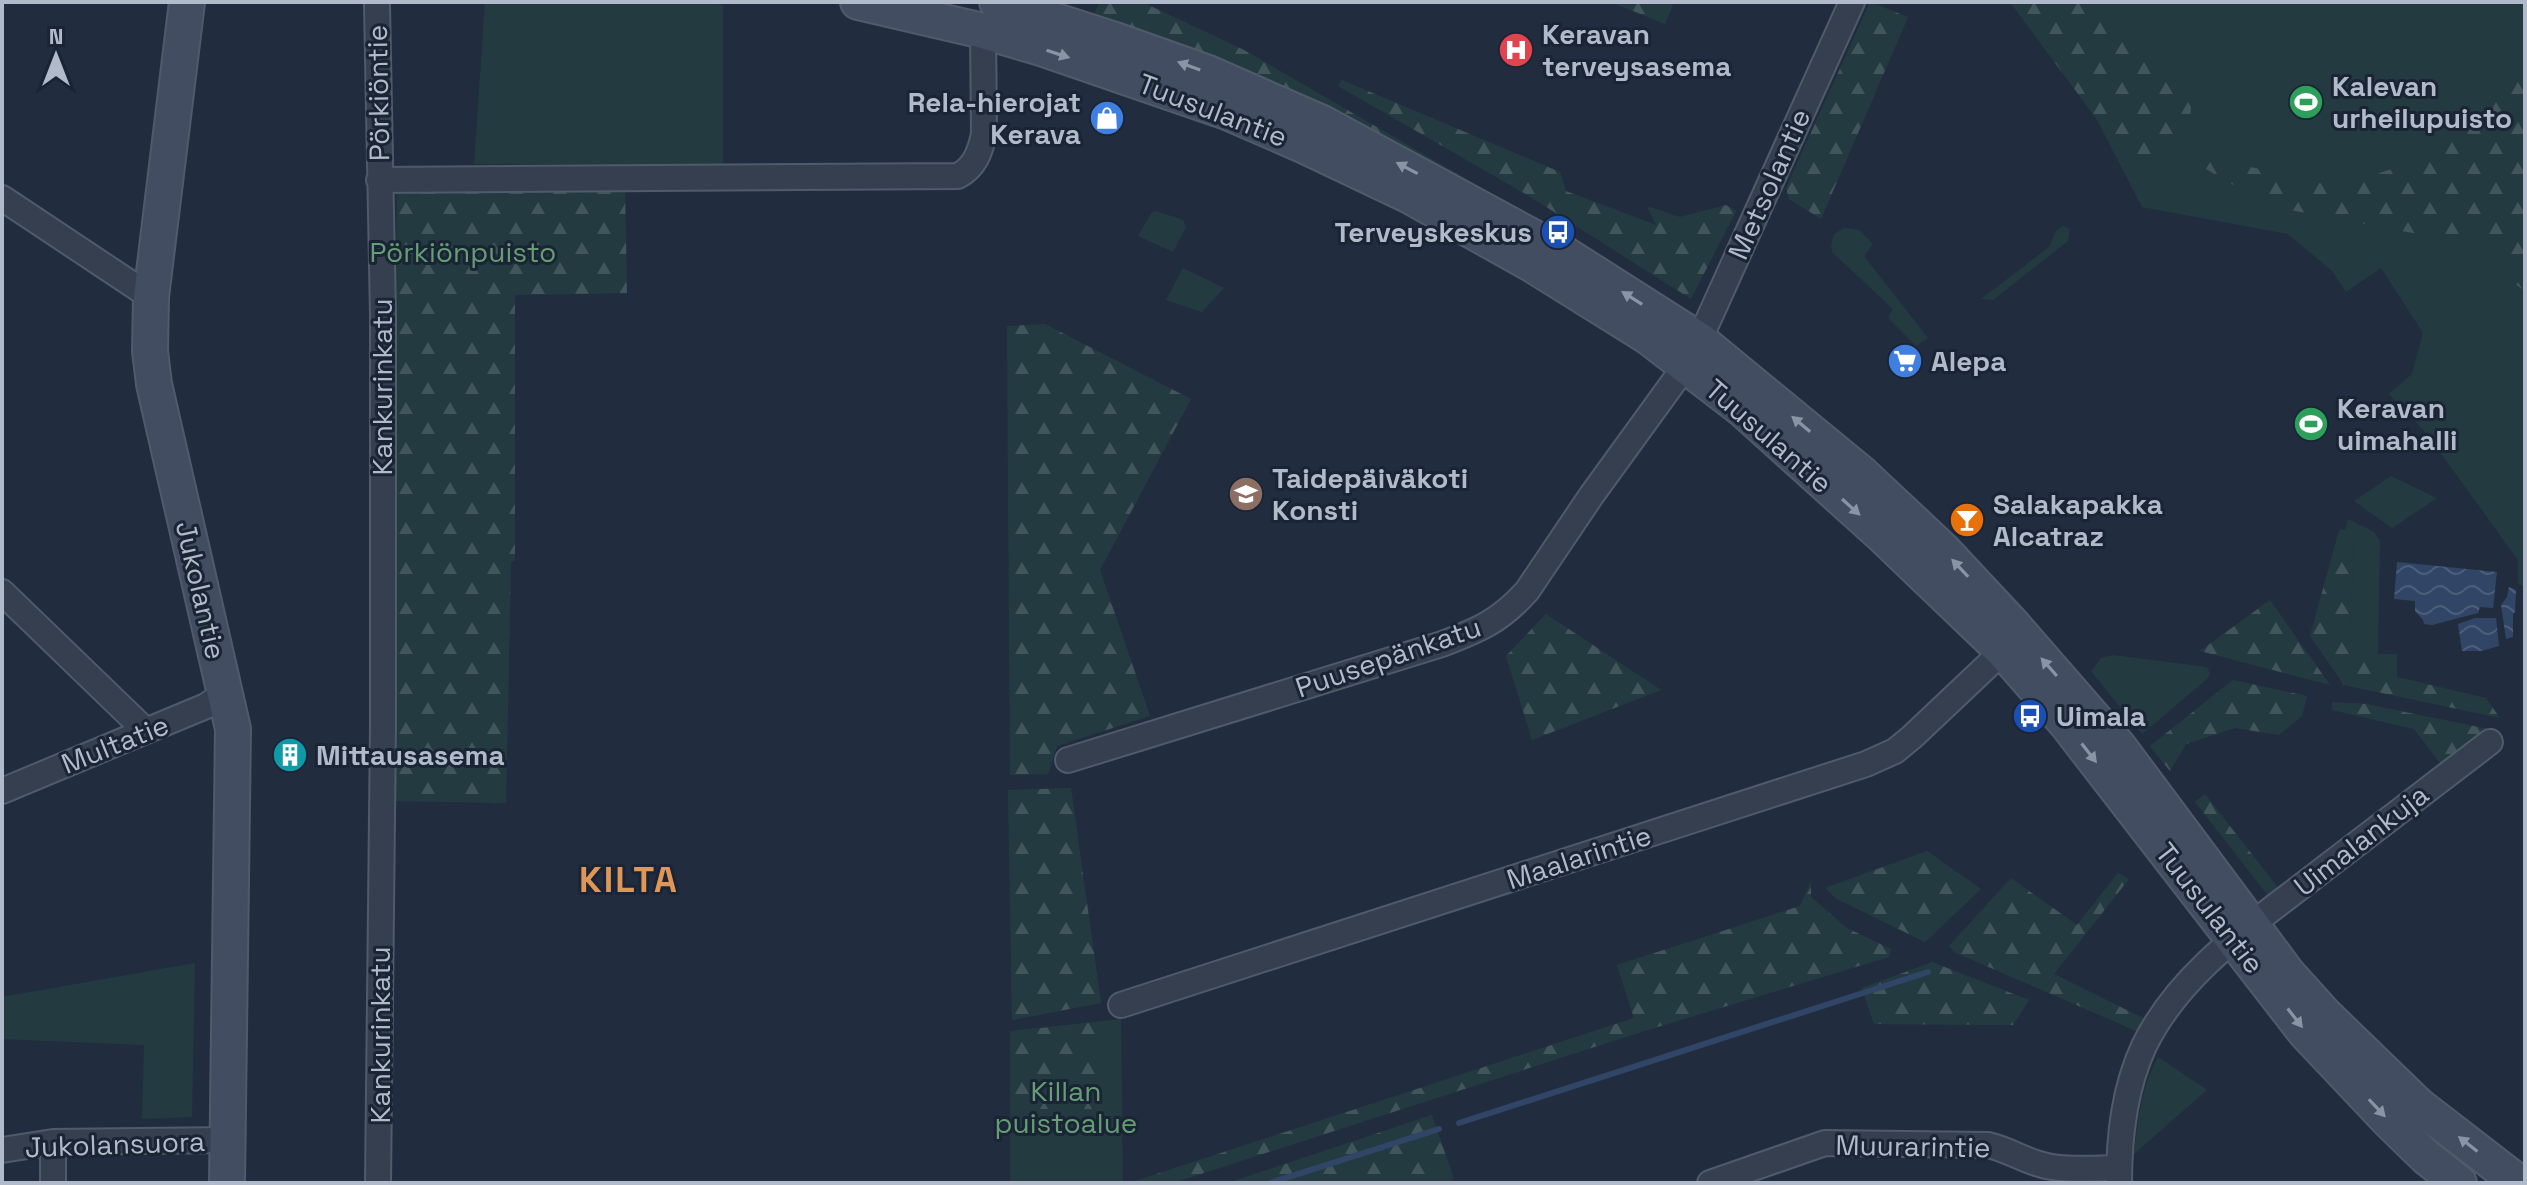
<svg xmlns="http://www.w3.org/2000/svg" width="2527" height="1185" font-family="'Space Grotesk',sans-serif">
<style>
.green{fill:#233b40}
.forest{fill:url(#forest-firs)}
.water{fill:url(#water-waves)}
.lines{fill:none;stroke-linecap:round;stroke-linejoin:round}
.stream{stroke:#314566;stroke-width:6}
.street-casing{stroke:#505a6a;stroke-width:28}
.secondary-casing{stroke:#505a6a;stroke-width:38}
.street{stroke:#353f4f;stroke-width:24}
.secondary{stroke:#434d62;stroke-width:34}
.oneway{fill:#8a94a6}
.labels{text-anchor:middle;stroke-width:6;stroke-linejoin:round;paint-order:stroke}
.poi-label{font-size:28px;font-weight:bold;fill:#b1baca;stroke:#1a2434;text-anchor:start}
.street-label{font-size:28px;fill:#b1baca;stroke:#1a2434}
.park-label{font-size:28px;fill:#659d74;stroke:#1a2434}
.district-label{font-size:36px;font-weight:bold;letter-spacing:2px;fill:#df9757;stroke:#1a2434}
</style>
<defs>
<pattern id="forest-firs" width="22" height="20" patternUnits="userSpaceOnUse" patternTransform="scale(2)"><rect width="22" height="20" fill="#233b40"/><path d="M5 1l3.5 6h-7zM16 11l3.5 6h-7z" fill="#41555a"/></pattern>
<pattern id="water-waves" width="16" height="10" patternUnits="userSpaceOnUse" patternTransform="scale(2)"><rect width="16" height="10" fill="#314566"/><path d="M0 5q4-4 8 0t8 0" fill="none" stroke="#4c5e7b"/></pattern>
</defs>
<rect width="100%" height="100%" fill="#212d3f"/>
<path class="green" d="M485,2H701L723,5V165L474,164Z
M2036,2H2525V588L2518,583V560L2426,433L2389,394L2412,374L2423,333L2381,268L2346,292L2333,272L2288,234L2142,207Z
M1156,211L1183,220L1186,227L1173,252L1138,236L1152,212Z
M2063,226L2070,229L2068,241L1993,300L1981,299L2049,247L2056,231Z
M1844,228L1859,230L1873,244L1864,256L1928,338L1916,346L1888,318L1893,309L1832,252L1831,245L1834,234Z
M1183,268L1224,288L1202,312L1166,300Z
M2391,476L2437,498L2392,528L2354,501Z
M2348,519L2374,532L2380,541L2378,654H2397V677L2370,660L2350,629L2354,540L2338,534L2340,529L2345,530Z
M2113,655L2207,667L2210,674L2206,680L2142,734L2091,671L2101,658Z
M195,963L192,1117L142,1119L144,1045L2,1039V997Z
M1121,1019L1123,1183H1010V1031Z
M2158,1057L2207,1090L2134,1154C2138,1120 2141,1088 2158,1057Z"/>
<path class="forest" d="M1100,2H1142L1244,50L1528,215L1096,23L1095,11Z
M1611,2H1674L1665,24Z
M1870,2L1908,17L1821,219L1789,199L1786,188Z
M2010,2H2093L2136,58L2151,48C2177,70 2204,96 2184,132C2178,143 2168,152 2160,162L2132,167Z
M2525,77V291L2515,284L2482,238L2445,239L2269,206L2201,166L2203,158L2266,170L2336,187L2429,157L2519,79Z
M1342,80L1560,172L1566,191L1656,225L1647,206L1680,217L1726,205L1736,211L1691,299L1529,196L1338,86Z
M625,186L627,293L515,295V561L511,562L506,803L389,801L397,187Z
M1045,324L1191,399L1100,570L1150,716L1057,746L1048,774L1010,775L1007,326Z
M2338,534L2354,539L2350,629L2370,660L2397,677L2486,698L2500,718L2344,685L2310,636Z
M2270,600L2330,685L2200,651Z
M1546,614L1661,690L1532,740L1506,656Z
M2233,680L2307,696L2302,716L2279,735L2235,728L2186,744L2170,771L2150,746Z
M2332,702L2366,704L2498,731L2444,768L2414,729L2332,710Z
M1071,788L1101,1003L1012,1020L1008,790Z
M2205,794L2283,894L2273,902L2195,802Z
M1927,851L1981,889L1925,942L1837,899L1825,888Z
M2118,873L2129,879L2054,974L2149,1021L2141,1033L1954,952L1949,946L2011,878L2077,925Z
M1811,881V897L1847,928L1891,949L1889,957L1638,1033L1173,1183H1129L1634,1018L1617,965L1800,906Z
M1932,962L2029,1000L2013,1025L1874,1024L1862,988Z
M1098,1022L1101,1109H1013L1014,1031Z
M1432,1115L1454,1179L1445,1183H1228Z"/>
<path class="water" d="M2397,562L2497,572L2493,608L2480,607L2478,613L2432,625L2424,624L2423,620L2415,611V601L2394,599Z
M2509,587L2516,590L2515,612L2513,614V637L2506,639L2501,605L2507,597Z
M2475,618H2496L2499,646L2481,651H2462L2458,624Z"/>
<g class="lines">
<path class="stream" d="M1459,1123L1928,972
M1270,1183L1439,1129"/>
<g class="street-casing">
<path id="street" d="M377,6L383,316V725L378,1183
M379,180L958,176C975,167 980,152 984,134L983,31
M2,198L151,297
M2,592L146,731
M1068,760L1442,644C1479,630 1500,621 1527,591L1591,496L1686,365L1706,325L1852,2
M2,791L206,706L225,693
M1121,1005L1866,764L1895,751L1912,737L2003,651
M2,1150L53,1142L229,1140
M53,1183V1142
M1710,1183L1825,1143L1988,1145C2006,1149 2020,1158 2036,1163C2061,1172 2093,1168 2119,1168
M2119,1183C2119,1136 2124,1089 2144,1046C2181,970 2255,923 2320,872C2377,829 2433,785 2490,742"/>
</g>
<g class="secondary-casing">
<path id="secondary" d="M187,2L151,297L150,351L154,384L233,729L227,1183
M858,2L983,31L1041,48L1227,112L1305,146L1408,195L1533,265L1647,336L1742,409L1883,536L2003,651L2066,723L2305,1032L2390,1122L2426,1157L2459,1183
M997,2L1112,39L1208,73L1322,123L1566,255L1698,339L1862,474L1943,550L2013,625L2119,747L2288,974L2325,1015L2418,1105L2519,1183"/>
</g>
<use href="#street" class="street"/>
<use href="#secondary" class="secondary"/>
</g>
<defs><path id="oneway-solid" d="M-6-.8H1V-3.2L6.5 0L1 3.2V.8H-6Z" transform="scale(2)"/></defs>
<g class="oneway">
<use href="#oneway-solid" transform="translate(1058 54) rotate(18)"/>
<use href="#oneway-solid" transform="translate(1189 66) rotate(-160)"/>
<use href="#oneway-solid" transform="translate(1407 168) rotate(-152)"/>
<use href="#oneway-solid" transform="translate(1632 298) rotate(-148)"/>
<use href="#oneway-solid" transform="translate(1801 424) rotate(-140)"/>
<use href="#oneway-solid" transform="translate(1851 507) rotate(42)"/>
<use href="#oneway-solid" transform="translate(1960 568) rotate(-133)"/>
<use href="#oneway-solid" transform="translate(2049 667) rotate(-131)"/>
<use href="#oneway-solid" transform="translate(2089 753) rotate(52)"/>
<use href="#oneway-solid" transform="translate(2295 1018) rotate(52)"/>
<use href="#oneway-solid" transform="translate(2377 1108) rotate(47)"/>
<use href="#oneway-solid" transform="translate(2468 1144) rotate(-142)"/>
</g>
<defs>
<g id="hospital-disc" transform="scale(1.8)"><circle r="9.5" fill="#e0444e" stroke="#1a2434"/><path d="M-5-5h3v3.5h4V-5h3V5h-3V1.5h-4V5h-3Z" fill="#fff"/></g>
<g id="stadium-disc" transform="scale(1.8)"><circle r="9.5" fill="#2e9e5b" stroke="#1a2434"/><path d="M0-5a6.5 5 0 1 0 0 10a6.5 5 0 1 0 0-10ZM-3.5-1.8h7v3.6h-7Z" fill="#fff"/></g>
<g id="shop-disc" transform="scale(1.8)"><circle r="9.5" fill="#3f7fe0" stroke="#1a2434"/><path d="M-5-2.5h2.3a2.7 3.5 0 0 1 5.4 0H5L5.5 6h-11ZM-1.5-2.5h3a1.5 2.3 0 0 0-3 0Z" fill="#fff"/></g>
<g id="bus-disc" transform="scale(1.8)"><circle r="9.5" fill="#1a4fb4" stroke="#1a2434"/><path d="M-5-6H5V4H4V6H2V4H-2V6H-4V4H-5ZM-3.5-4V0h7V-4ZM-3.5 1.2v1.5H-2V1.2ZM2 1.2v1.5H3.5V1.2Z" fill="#fff"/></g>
<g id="supermarket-disc" transform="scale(1.8)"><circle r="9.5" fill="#3f7fe0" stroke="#1a2434"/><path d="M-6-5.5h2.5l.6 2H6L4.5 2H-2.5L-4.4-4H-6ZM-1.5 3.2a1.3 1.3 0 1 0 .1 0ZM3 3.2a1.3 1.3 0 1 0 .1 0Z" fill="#fff"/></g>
<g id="school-disc" transform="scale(1.8)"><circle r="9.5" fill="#8d6e63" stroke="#1a2434"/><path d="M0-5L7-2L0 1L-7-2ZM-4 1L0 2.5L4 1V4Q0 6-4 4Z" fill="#fff"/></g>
<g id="bar-disc" transform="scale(1.8)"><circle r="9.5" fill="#e8710a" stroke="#1a2434"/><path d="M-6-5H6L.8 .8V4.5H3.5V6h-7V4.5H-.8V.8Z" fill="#fff"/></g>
<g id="building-disc" transform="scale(1.8)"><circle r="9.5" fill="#0f9aa8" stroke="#1a2434"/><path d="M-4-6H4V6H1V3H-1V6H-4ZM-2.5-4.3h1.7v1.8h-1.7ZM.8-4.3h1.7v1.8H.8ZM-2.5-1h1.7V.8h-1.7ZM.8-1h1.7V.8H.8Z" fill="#fff"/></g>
</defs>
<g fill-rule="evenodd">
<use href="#hospital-disc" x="1516" y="50"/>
<use href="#stadium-disc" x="2306" y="102"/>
<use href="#shop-disc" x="1107" y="118"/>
<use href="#bus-disc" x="1558" y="232"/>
<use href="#supermarket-disc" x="1905" y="361"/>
<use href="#stadium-disc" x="2311" y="424"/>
<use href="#school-disc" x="1246" y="494"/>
<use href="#bar-disc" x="1967" y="520"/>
<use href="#bus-disc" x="2030" y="716"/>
<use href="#building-disc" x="290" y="755"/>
</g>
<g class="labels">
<g class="poi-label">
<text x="1542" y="44">Keravan<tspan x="1542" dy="32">terveysasema</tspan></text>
<text x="2332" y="96">Kalevan<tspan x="2332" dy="32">urheilupuisto</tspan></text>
<text x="1081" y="112" text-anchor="end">Rela-hierojat<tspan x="1081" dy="32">Kerava</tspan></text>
<text x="1532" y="242" text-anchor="end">Terveyskeskus</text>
<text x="1931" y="371">Alepa</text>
<text x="2337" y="418">Keravan<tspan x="2337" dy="32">uimahalli</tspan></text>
<text x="1272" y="488">Taidepäiväkoti<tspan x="1272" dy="32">Konsti</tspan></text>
<text x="1993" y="514">Salakapakka<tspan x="1993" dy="32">Alcatraz</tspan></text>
<text x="2056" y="726">Uimala</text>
<text x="316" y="765">Mittausasema</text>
</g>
<g class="street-label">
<text transform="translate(378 93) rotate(-91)" y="10">Pörkiöntie</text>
<text transform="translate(1213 110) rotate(21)" y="10">Tuusulantie</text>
<text transform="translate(1769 184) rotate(-66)" y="10">Metsolantie</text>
<text transform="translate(382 387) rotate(-90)" y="10">Kankurinkatu</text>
<text transform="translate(1769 436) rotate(41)" y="10">Tuusulantie</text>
<text transform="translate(201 590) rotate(77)" y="10">Jukolantie</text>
<text transform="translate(1388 657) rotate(-19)" y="10">Puusepänkatu</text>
<text transform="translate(115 744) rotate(-22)" y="10">Multatie</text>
<text transform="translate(2361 840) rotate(-38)" y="10">Uimalankuja</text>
<text transform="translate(1579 857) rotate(-18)" y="10">Maalarintie</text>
<text transform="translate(2210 908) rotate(52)" y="10">Tuusulantie</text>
<text transform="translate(380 1035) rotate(-90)" y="10">Kankurinkatu</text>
<text transform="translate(115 1144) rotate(-2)" y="10">Jukolansuora</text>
<text transform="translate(1913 1146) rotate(1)" y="10">Muurarintie</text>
</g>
<g class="park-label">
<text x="463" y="262">Pörkiönpuisto</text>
<text x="1066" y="1101">Killan<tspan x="1066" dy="32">puistoalue</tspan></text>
</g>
<g class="district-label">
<text x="629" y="892">KILTA</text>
</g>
</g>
<rect width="2527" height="1185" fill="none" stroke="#b1baca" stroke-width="8"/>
<g transform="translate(56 56)" stroke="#1a2434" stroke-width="6" paint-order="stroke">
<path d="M0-6L14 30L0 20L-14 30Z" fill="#b1baca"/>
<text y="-12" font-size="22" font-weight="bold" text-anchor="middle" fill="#b1baca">N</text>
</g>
</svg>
